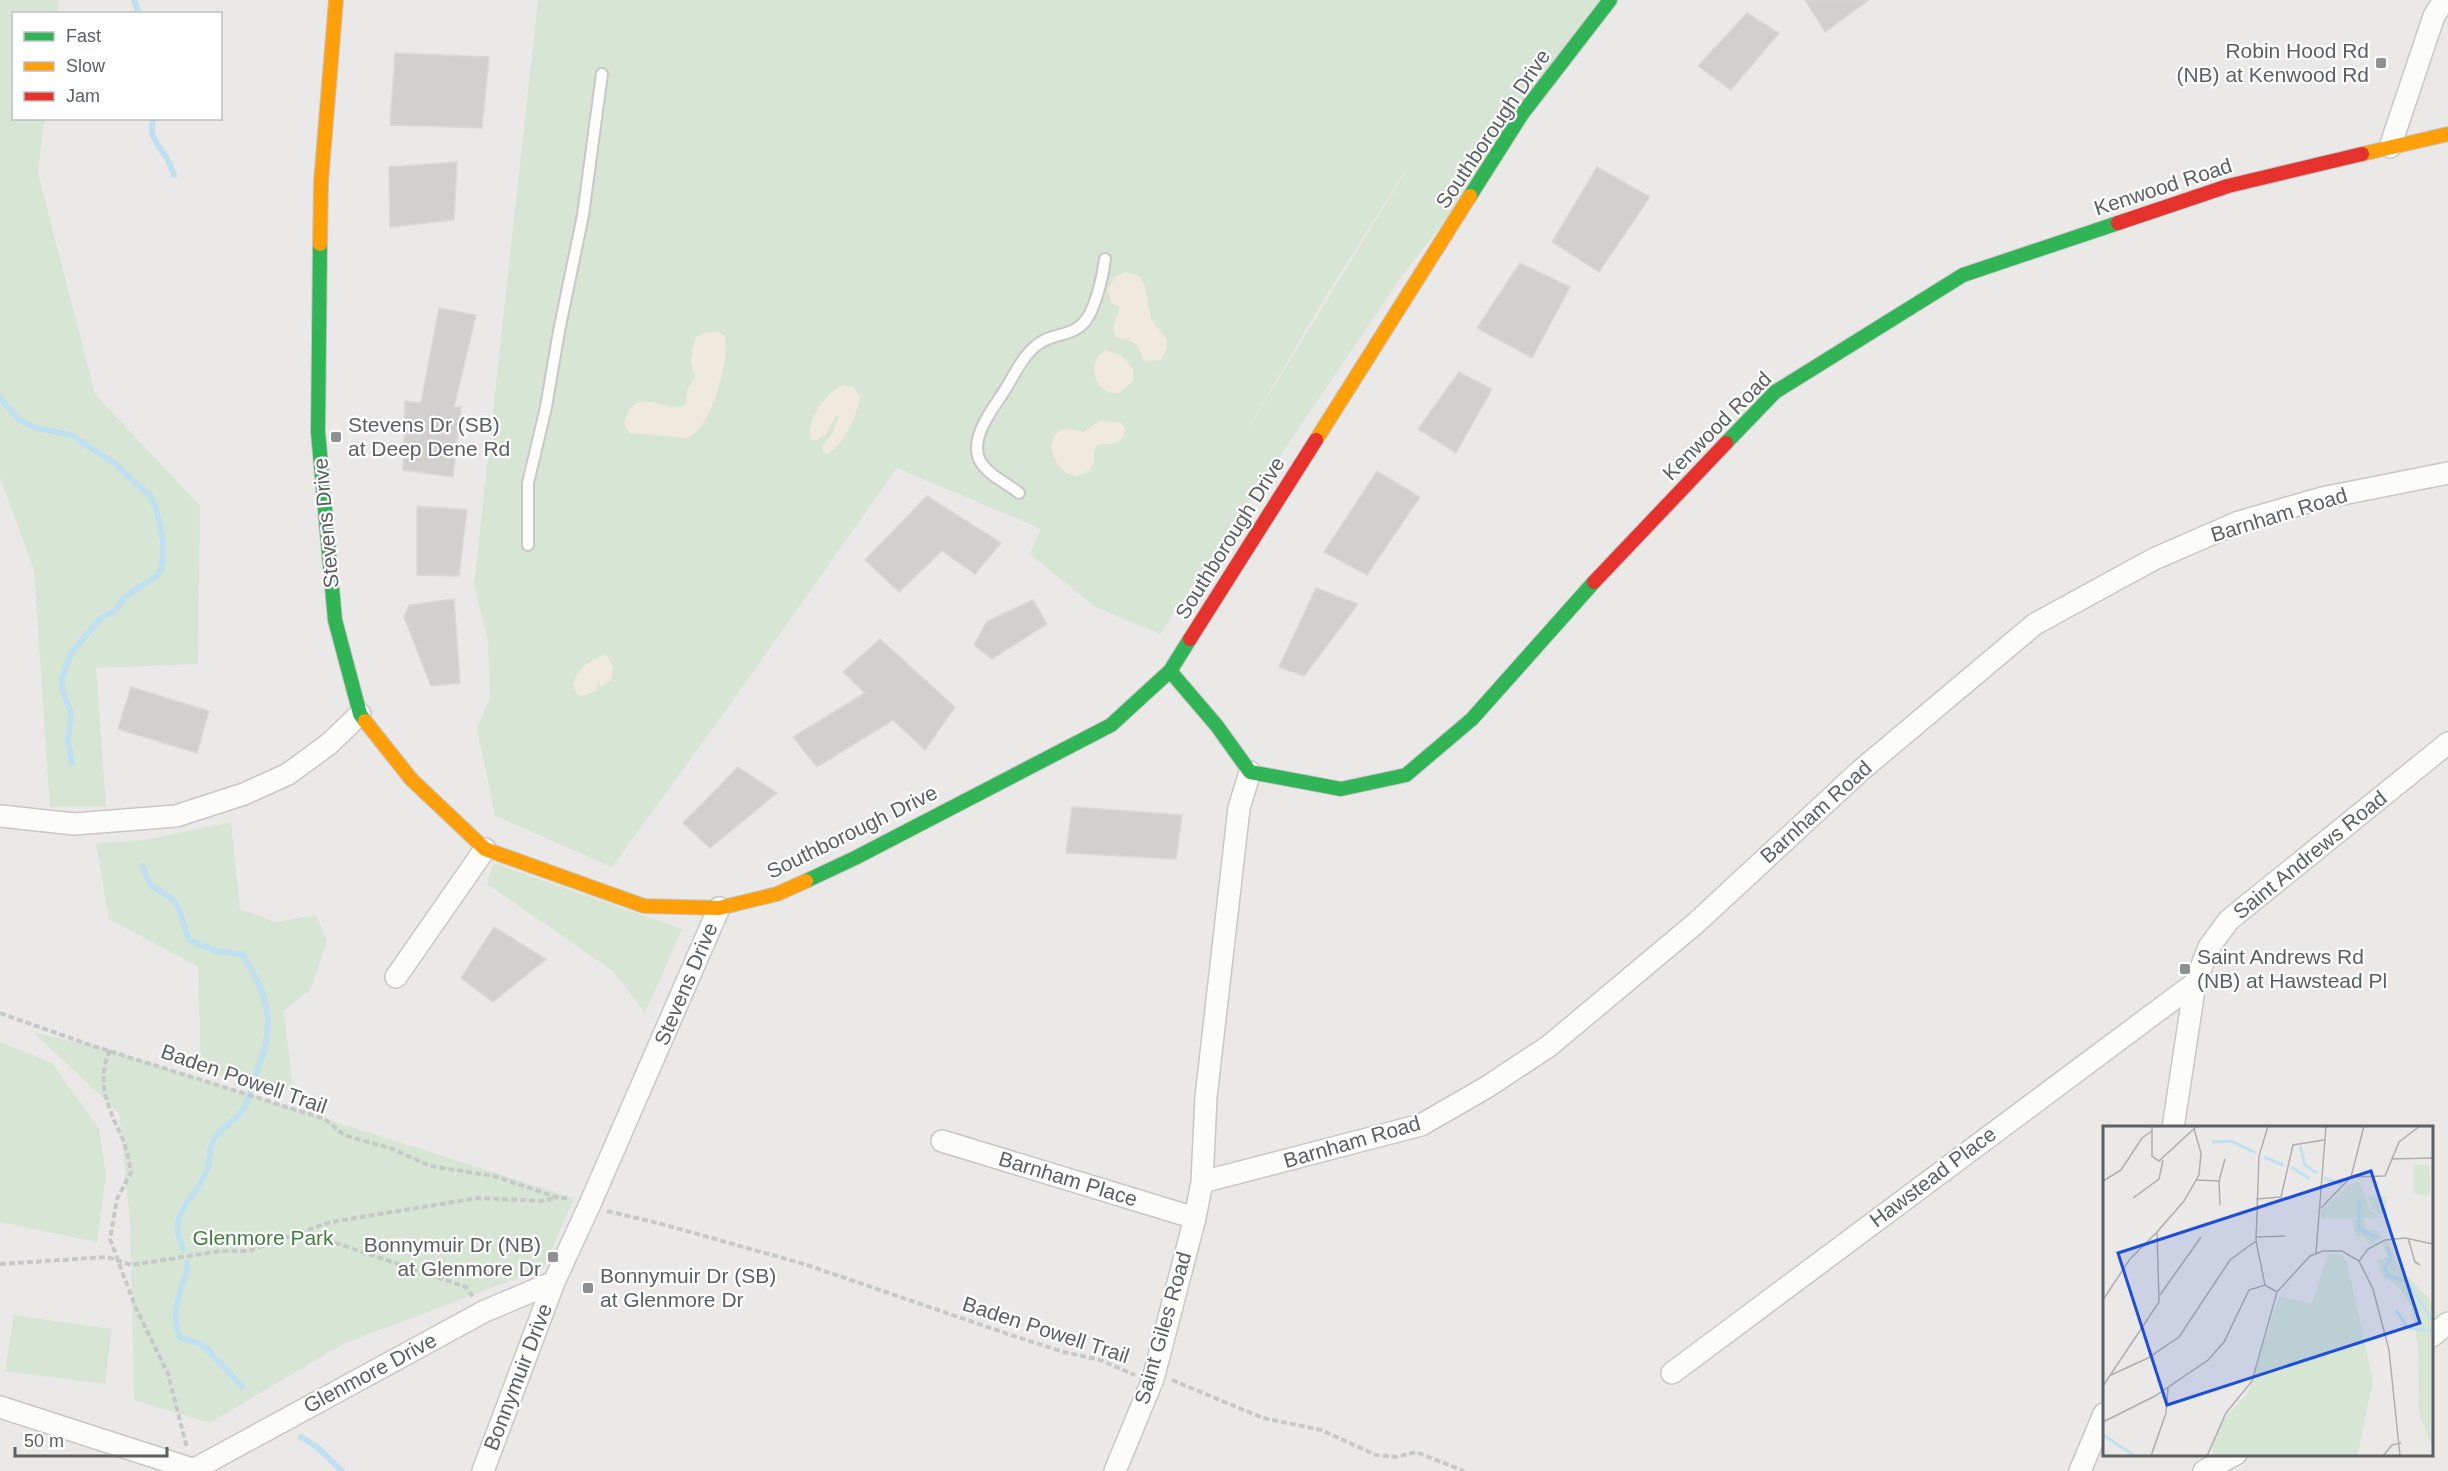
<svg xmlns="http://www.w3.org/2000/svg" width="2448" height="1471" font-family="Helvetica,sans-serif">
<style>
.green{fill:#d7e5d4;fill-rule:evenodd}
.sand{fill:#f0eade}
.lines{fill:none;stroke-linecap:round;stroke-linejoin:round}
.stream{stroke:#c0e0f0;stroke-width:6}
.building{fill:#d2d0cf;stroke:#dad8d6;stroke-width:1.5}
.lane-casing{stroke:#c8c7c6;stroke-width:14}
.street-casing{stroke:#c8c7c6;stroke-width:24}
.fast-casing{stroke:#c5c6c6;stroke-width:16}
.slow-casing{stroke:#c5c6c6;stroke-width:16}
.jam-casing{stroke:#c5c6c6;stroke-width:16}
.path{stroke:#c6c9c8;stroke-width:4;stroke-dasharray:6 3;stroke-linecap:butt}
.lane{stroke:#fcfcfb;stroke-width:10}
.street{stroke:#fcfcfb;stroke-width:21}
.fast{stroke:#30b455;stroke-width:14}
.slow{stroke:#ff9f0a;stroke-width:14}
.jam{stroke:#e5322d;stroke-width:14}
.poi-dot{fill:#8e9091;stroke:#fff;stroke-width:2}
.labels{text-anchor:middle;stroke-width:4.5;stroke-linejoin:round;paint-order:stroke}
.poi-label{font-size:21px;fill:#5c6063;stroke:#fff;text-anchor:start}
.street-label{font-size:21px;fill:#5c6063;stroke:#fff}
.park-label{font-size:21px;fill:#437f40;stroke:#fff}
.inset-river{fill:none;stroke:#c0e0f0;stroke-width:3}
.inset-road{fill:none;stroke:#aeaeae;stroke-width:1.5}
.view{fill:#1d4ed8;fill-opacity:0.15;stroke:#1d4ed8;stroke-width:3}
.inset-edge{fill:none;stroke:#5c6063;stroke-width:3}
</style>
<rect width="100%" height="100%" fill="#ebe9e7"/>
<path class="green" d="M0,0H59L57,13L14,14V118L44,119L38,173L95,394L200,506L198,664L96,668L106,807H50L34,570L0,477Z
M538,0H1614L1399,280L1160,634L1095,607L1030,554L1041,529L897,468L724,713L612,867L495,816L477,728L490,698L488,640L474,585ZM1408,166H1409L1241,440L1320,306Z
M231,822L240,909L275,922L316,915L327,941L311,989L284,1011L293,1091L201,1071L198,967L109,919L96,843L144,840Z
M493,863L682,929L645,1013L613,971L487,884Z
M33,1032L110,1050L574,1198L544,1268L343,1344L210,1423L134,1400L130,1222L119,1113Z
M0,1042L52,1063L99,1129L106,1175L97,1242L0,1222Z
M14,1315L112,1329L105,1384L5,1371Z"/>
<path class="sand" d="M1126,272L1139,276L1145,287L1151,319L1167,340V349L1160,360L1144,361L1137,345L1128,340L1116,338L1113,329L1120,307L1111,303L1108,289L1116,276Z
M707,332H718L724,335C732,355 710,432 687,438L630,433L624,424C634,379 668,418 686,404L687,391L695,376C688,363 692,350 696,337Z
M1106,350L1121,355L1133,369V381L1119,393C1094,396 1085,361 1106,350Z
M842,385L854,387L860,398L859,403C855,419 842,447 827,454L823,452L822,446L833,432L839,416H836L825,435L817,440H811C805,421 826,393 842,385Z
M1099,421L1120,422L1125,429L1124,435L1118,443C1099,446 1093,438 1094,463C1071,503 1031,438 1064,429C1070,428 1077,431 1083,432Z
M605,655L608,656L613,667L612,679L601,687L598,682L597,690C591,693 584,698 577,694L573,685C578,668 589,660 605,655Z"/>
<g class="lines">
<path class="stream" d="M134,0L139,14
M154,118C147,135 158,144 166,157C170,163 172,170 174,175
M0,398L19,420L36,428L71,435L114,463L150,496L156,508L163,539V564L158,575L125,597L115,611L101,618L71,653L62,678V689L71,713L68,741L72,763
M142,866L151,886C188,905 175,907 189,940L216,951L242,954C270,998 277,1026 255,1075C251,1085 250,1096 245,1106C237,1122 221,1127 214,1139C208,1148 211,1161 207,1170C195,1202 166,1209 183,1249
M187,1263L188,1268C181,1290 168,1316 181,1338L203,1345L242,1386
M301,1437L317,1447L342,1471"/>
</g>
<path class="building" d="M1805,0H1869L1825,32Z
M1747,13L1779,33L1731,90L1698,66Z
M395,53L489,57L482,128L390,125Z
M457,162L454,220L390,227L389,167Z
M1597,167L1650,197L1599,272L1552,242Z
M1520,263L1570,287L1532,358L1477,328Z
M439,308L476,315L454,407H461L453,477L403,470L405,401L421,403Z
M1459,372L1492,389L1456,453L1418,429Z
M1377,471L1420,497L1367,575L1324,552Z
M927,496L1001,543L975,574L942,551L899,592L865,560Z
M417,506L467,510L459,576L417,575Z
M1316,588L1358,604L1304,676L1279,667Z
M454,599L460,683L431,686L404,617L409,605Z
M1033,600L1047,624L992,659L974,645L987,621Z
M880,639L955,707L925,750L893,720L817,767L793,737L865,693L843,672Z
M131,687L209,711L197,753L118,729Z
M738,767L777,793L710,848L683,823Z
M1072,807L1182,815L1176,859L1066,853Z
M494,927L546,959L493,1002L461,978Z"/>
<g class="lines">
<g class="lane-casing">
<path id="lane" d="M1019,493C1007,483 988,475 980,461C969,439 991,411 1003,393C1015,375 1024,350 1045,340C1059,333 1075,335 1086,320C1096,306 1103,276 1105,259
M528,545V483L546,407L559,331L583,215L602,74"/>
</g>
<g class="street-casing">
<path id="street" d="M2390,147L2434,16L2444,0
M1250,772L1239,808L1206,1097L1202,1182L1421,1125L1487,1087L1549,1046L1696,923L1860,771L2035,624L2154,559L2239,522L2322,498L2448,473
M0,816L74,824L176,816L244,794L288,774L329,744L360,714
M396,977L485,849
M2173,1128L2195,983L2209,947L2229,920L2448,743
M942,1141L1195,1218
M2432,1336L2448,1323
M1672,1373L2195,983
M0,1407L192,1469
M191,1471L485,1311L554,1282
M483,1471L554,1282L590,1204L719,908
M1115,1471L1153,1379L1195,1218L1202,1182
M2080,1471L2104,1414
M2204,1471L2236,1454"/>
</g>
<g class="fast-casing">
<path id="fast" d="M1470,196L1522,114L1610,0
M320,244L318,432L335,620L360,714L365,721
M1726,443L1775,392L1963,275L2118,223
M1170,671L1217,726L1250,772L1341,789L1406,775L1472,719L1594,582
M806,881L855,858L1111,725L1170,671L1190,639"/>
</g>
<g class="slow-casing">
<path id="slow" d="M2362,154L2448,134
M320,244L321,182L336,0
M1316,440L1470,196
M365,721L411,779L485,849L644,906L719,908L777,894L806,881"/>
</g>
<g class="jam-casing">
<path id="jam" d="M2118,223L2228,186L2362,154
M1594,582L1726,443
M1190,639L1316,440"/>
</g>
<path class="path" d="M0,1013L87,1044L325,1119L344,1135L393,1149L430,1166L494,1176L559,1198H570
M110,1050C95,1084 109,1108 123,1140C127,1150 129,1162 131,1172L117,1199L110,1239L135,1306L168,1374L187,1448
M607,1211L658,1223L804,1264L1011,1335L1064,1352L1100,1360L1135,1375
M299,1233L331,1222L478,1198L542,1201L557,1198
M0,1264L107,1257L131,1265L221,1251H249L298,1233L321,1238L466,1287L473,1297
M1172,1380L1263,1418L1321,1430L1376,1455L1396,1457L1416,1452L1464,1471"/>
<use href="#lane" class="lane"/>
<use href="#street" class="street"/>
<use href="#fast" class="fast"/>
<use href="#slow" class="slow"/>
<use href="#jam" class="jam"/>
</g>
<g class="poi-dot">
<rect x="2375" y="57" width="12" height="12" rx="3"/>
<rect x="330" y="431" width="12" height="12" rx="3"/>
<rect x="2179" y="963" width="12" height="12" rx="3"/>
<rect x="547" y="1251" width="12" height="12" rx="3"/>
<rect x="582" y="1282" width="12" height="12" rx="3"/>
</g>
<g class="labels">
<g class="poi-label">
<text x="2369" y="58" text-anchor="end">Robin Hood Rd<tspan x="2369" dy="24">(NB) at Kenwood Rd</tspan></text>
<text x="348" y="432">Stevens Dr (SB)<tspan x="348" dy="24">at Deep Dene Rd</tspan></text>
<text x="2197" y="964">Saint Andrews Rd<tspan x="2197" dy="24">(NB) at Hawstead Pl</tspan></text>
<text x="541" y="1252" text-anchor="end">Bonnymuir Dr (NB)<tspan x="541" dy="24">at Glenmore Dr</tspan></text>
<text x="600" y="1283">Bonnymuir Dr (SB)<tspan x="600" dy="24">at Glenmore Dr</tspan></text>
</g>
<g class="street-label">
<text transform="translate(1493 129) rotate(-56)" y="7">Southborough Drive</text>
<text transform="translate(2163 187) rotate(-18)" y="7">Kenwood Road</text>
<text transform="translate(1717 426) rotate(-45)" y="7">Kenwood Road</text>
<text transform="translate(2279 515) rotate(-17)" y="7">Barnham Road</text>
<text transform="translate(326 523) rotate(-95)" y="7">Stevens Drive</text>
<text transform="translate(1230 538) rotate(-58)" y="7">Southborough Drive</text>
<text transform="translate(1816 812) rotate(-42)" y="7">Barnham Road</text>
<text transform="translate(852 832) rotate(-26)" y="7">Southborough Drive</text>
<text transform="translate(2310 855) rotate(-39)" y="7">Saint Andrews Road</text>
<text transform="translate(686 984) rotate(-67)" y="7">Stevens Drive</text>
<text transform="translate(244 1079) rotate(19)" y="7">Baden Powell Trail</text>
<text transform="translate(1352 1142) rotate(-16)" y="7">Barnham Road</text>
<text transform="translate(1933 1177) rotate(-37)" y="7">Hawstead Place</text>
<text transform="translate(1068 1179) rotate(17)" y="7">Barnham Place</text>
<text transform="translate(1163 1328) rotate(-74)" y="7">Saint Giles Road</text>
<text transform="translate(1046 1330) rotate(18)" y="7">Baden Powell Trail</text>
<text transform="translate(370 1373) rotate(-28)" y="7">Glenmore Drive</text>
<text transform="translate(518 1377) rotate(-69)" y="7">Bonnymuir Drive</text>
</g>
<g class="park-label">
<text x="263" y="1245">Glenmore Park</text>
</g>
</g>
<g transform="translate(2103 1126)">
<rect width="330" height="330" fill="#ebe9e7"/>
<path d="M311,39H326L327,66L323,70L311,67ZM256,56L268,85L279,91L260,92L264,103L275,105L279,113L266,119L262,111L252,110L250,94L260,92H218V84L248,57ZM283,70L284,89L276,88L269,83L265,71ZM285,115L295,139L330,177V322L316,287L315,220L308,180L294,159L280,151L274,135L285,131L279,117ZM225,128L239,129L244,137L270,255L254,330H110L109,318L120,294L145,267L176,170L209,178Z" fill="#d7e5d4"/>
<path class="inset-river" d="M109,16L128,15L153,27M197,20L202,39L214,47M161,31L180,39M188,41L207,53M221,52L238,58M256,74V102L274,112M284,120L288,131L282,142L284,149L305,156L330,196M293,184L305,202L330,205M0,309L32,330"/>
<path class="inset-road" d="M49,0V30L56,35L94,0M288,33L330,32M248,51L282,50L296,16L317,0M93,54L116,55L122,33M0,55L18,44L39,12L49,5M116,55L117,79M30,72L56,53L60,34M153,73L178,71L190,19L221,14M218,82L248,51L261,0M153,111L182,110M305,112L312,136L317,139M153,114L156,30L165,0M213,127L223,0M256,135L265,123L282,114L302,112L330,118M57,169L98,111M0,174L27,133L53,107M8,249L45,232L76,211L127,134L153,115L162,159M0,260L56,176L54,106L81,75L96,49L98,27L91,3M0,296L52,270L105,234L121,216L146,164L162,159L174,166M48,330L63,287L65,262M104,330L123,287L149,255L174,166L207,130L220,125H239L256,135L270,163L286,224L297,330M280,330L289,319L298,317"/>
<path class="view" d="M268,45L317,197L64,279L15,127Z"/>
<rect width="330" height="330" class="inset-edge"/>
</g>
<rect x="12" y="12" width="210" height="108" fill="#ffffff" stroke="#bebfc1" stroke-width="1.5"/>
<rect x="24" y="32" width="30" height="9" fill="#30b455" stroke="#bebfc1" stroke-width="1.5"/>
<text x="66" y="42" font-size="18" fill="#5c6063">Fast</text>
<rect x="24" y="62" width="30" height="9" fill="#ff9f0a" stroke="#bebfc1" stroke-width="1.5"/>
<text x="66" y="72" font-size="18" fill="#5c6063">Slow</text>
<rect x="24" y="92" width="30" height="9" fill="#e5322d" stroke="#bebfc1" stroke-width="1.5"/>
<text x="66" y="102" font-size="18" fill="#5c6063">Jam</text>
<path d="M15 1447v9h152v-9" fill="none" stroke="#5c6063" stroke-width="3"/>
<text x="24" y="1447" font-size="18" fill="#5c6063" stroke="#ffffff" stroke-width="4.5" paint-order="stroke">50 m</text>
</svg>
